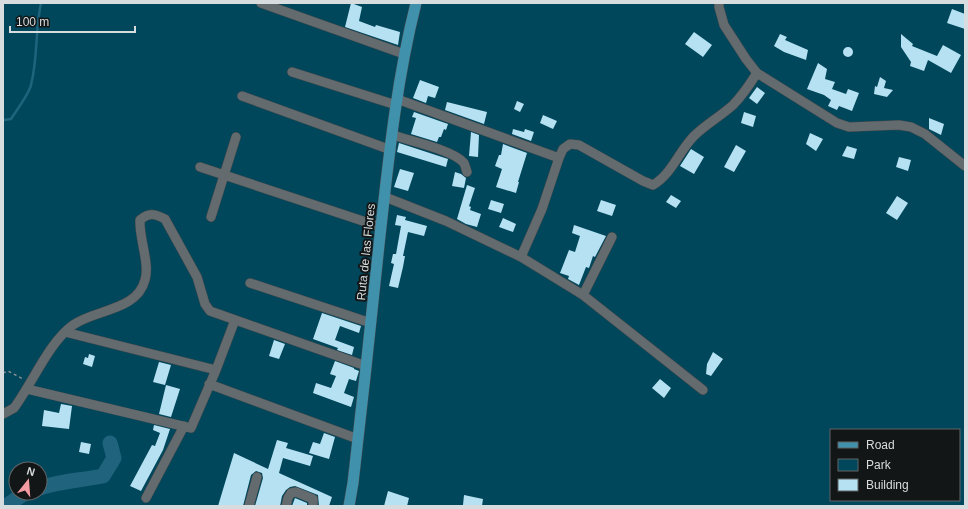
<svg xmlns="http://www.w3.org/2000/svg" width="968" height="509" font-family="Helvetica,sans-serif">
<style>
.green{fill:#00475b;fill-rule:evenodd}
.lines{fill:none;stroke-linecap:round;stroke-linejoin:round}
.stream{stroke:#1f647c;stroke-width:2.5}
.river{stroke:#1f647c;stroke-width:15}
.building{fill:#b5e1f2}
.minor-casing{stroke:#43494c;stroke-width:10}
.major-casing{stroke:#43494c;stroke-width:12}
.path{stroke:#878d90;stroke-width:1.5;stroke-dasharray:3 3;stroke-linecap:butt}
.minor{stroke:#636b6f;stroke-width:9}
.major{stroke:#4091ac;stroke-width:11}
.labels{text-anchor:middle;stroke-width:4;stroke-linejoin:round;paint-order:stroke}
.street-label{font-size:12px;fill:#d7dcde;stroke:#121617}
</style>
<rect width="100%" height="100%" fill="#272e31"/>
<path class="green" d="M3,3H965V506H3ZM831,430H959V500H831ZM16,469H40V493H16Z"/>
<g class="lines">
<path class="stream" d="M3,120L11,119C16,111 29,94 31,85C38,58 35,30 41,3"/>
<path class="river" d="M40,488C59,481 83,480 103,476L114,458L110,443
M6,506L25,493"/>
</g>
<path class="building" d="M351,3L362,7L359,21L375,27L376,25L400,32L398,45L345,27Z
M952,9L965,14V29L947,23Z
M694,32L712,45L703,57L685,44Z
M780,34L787,37L785,40L808,50L806,60L784,52L774,46Z
M901,34L913,44L912,46L937,56L943,45L961,55L951,73L928,60L924,71L910,66L911,62L901,47Z
M843 52a5 5 0 1 1 10 0a5 5 0 1 1-10 0Z
M818,63L827,69L825,79L835,82L832,89L846,94L848,89L859,93L852,111L839,106L837,110L828,106L831,100L824,95L807,89Z
M880,77L886,81L884,88L893,90L887,97L874,94L875,86L877,87Z
M420,80L439,87L435,98L428,96L426,103L413,98Z
M757,87L765,93L757,104L749,98Z
M517,101L524,104L520,112L514,109Z
M447,102L487,112L484,124L445,110Z
M414,112L448,124L446,130L444,129L441,137H439L437,142L411,134L416,118L412,117Z
M744,112L756,116L753,127L741,123Z
M543,115L557,121L553,129L540,123Z
M929,118L944,124L941,135L929,129Z
M513,129L524,132L525,129L534,132L531,141L512,134Z
M471,132L479,135L478,157L469,156Z
M810,133L823,139L816,151L806,144Z
M399,143L448,159L446,167L397,152Z
M503,144L527,153L518,182H519L516,193L496,187L502,169L495,166L499,155H501Z
M736,145L746,151L734,172L724,167Z
M847,146L857,149L854,159L842,156Z
M691,149L704,157L694,174L680,166Z
M899,157L911,160L908,171L896,167Z
M400,169L414,173L408,191L394,187Z
M455,172L461,174L466,178L464,188L452,186Z
M467,185L475,188L469,206L471,207L470,210L481,214L477,227L466,224L457,219Z
M671,195L681,201L676,208L666,202Z
M897,196L908,203L897,220L886,213Z
M491,200L504,204L501,213L488,209Z
M601,200L616,205L612,216L597,211Z
M397,215L406,217L405,220L427,226L424,236L408,232L403,256H405L403,267L398,288L389,286L394,264L391,263L393,254H396L401,226L395,225Z
M503,218L516,224L513,232L499,227Z
M574,225L606,236L595,257L593,256L589,268L586,267L579,285L568,279L569,276L560,273L569,250L575,252L580,236L572,233Z
M322,313L361,326L359,333L340,326L335,340L354,347L352,355L337,350L338,348L313,339Z
M274,340L285,344L279,359L269,356Z
M713,352L723,359L711,376L706,374L707,364Z
M89,354L95,356L92,367L83,364L85,357L88,358Z
M335,361L354,368V369L359,371L356,381L349,379L344,393L354,397L351,407L313,393L316,383L331,388L336,376L330,374Z
M159,362L171,365L165,385L153,382Z
M660,379L671,388L664,398L652,388Z
M166,385L180,389L171,417L159,414Z
M61,404L72,406L69,429L42,426L44,410L59,413Z
M154,425L170,429L163,450L141,491L130,486L152,445L155,446L160,433L153,430Z
M324,433L335,437L329,459L309,453L313,442L320,444Z
M277,440L288,443L286,448L313,456L310,466L283,458L279,473L332,497L329,506H319L318,495L295,486L290,487L286,490L282,496L280,506H255L263,478L262,473L256,471L251,475L243,506H218L234,453L268,469Z
M81,442L91,444L89,454L79,452Z
M388,491L409,498L407,506H384Z
M464,495L483,499L482,506L463,505Z
M295,498L307,503V506H292Z"/>
<g class="lines">
<g class="minor-casing">
<path id="minor" d="M261,3L404,54
M719,3V7L724,25L746,59L757,73L837,123L849,127L899,125L911,127L925,134L965,166
M292,72L396,105
M242,96L391,150
M397,99L559,158
M393,135C410,141 453,150 464,163C465,165 466,169 467,172
M200,167L381,227
M385,197L446,221L521,257L583,295L703,390
M211,217L236,137
M521,257L542,209L559,158L563,149L570,144L579,145L643,181L653,185C672,174 679,151 694,136C706,124 721,116 733,105C743,95 750,84 757,73
M250,283L371,323
M583,295L612,237
M65,332L216,370L235,320
M209,384L358,439
M27,389L191,428L216,370
M3,414L14,408C32,384 49,342 73,325C95,309 137,311 145,280C150,263 139,239 140,220C150,212 155,214 165,219L197,277L205,304L210,311L366,366
M146,498L184,426
M249,506L257,477
M286,506L288,498L291,493L296,492L313,499V506"/>
</g>
<g class="major-casing">
<path id="major" d="M349,506L353,483C362,404 371,324 379,245C388,164 396,82 416,3"/>
</g>
<path class="path" d="M3,373L8,371L23,379"/>
<use href="#minor" class="minor"/>
<use href="#major" class="major"/>
</g>
<g class="labels">
<g class="street-label">
<text transform="translate(366 252) rotate(-84)" y="4">Ruta de las Flores</text>
</g>
</g>
<rect width="968" height="509" fill="none" stroke="#d7dcde" stroke-width="8"/>
<rect x="830" y="429" width="130" height="72" fill="#121617" stroke="#616567"/>
<rect x="838" y="442" width="20" height="6" fill="#4091ac" stroke="#616567"/>
<text x="866" y="449" font-size="12" fill="#d7dcde">Road</text>
<rect x="838" y="459" width="20" height="12" fill="#00475b" stroke="#616567"/>
<text x="866" y="469" font-size="12" fill="#d7dcde">Park</text>
<rect x="838" y="479" width="20" height="12" fill="#b5e1f2" stroke="#616567"/>
<text x="866" y="489" font-size="12" fill="#d7dcde">Building</text>
<g transform="translate(28 481) rotate(17)"><circle r="19" fill="#121617" stroke="#616567"/>
<path d="M0-3L7 15L0 10L-7 15Z" fill="#f49aa1"/>
<text y="-6" font-size="11" font-weight="bold" text-anchor="middle" fill="#d7dcde">N</text>
</g>
<path d="M10 26v6h125v-6" fill="none" stroke="#d7dcde" stroke-width="2"/>
<text x="16" y="26" font-size="12" fill="#d7dcde" stroke="#121617" stroke-width="3" paint-order="stroke">100 m</text>
</svg>
